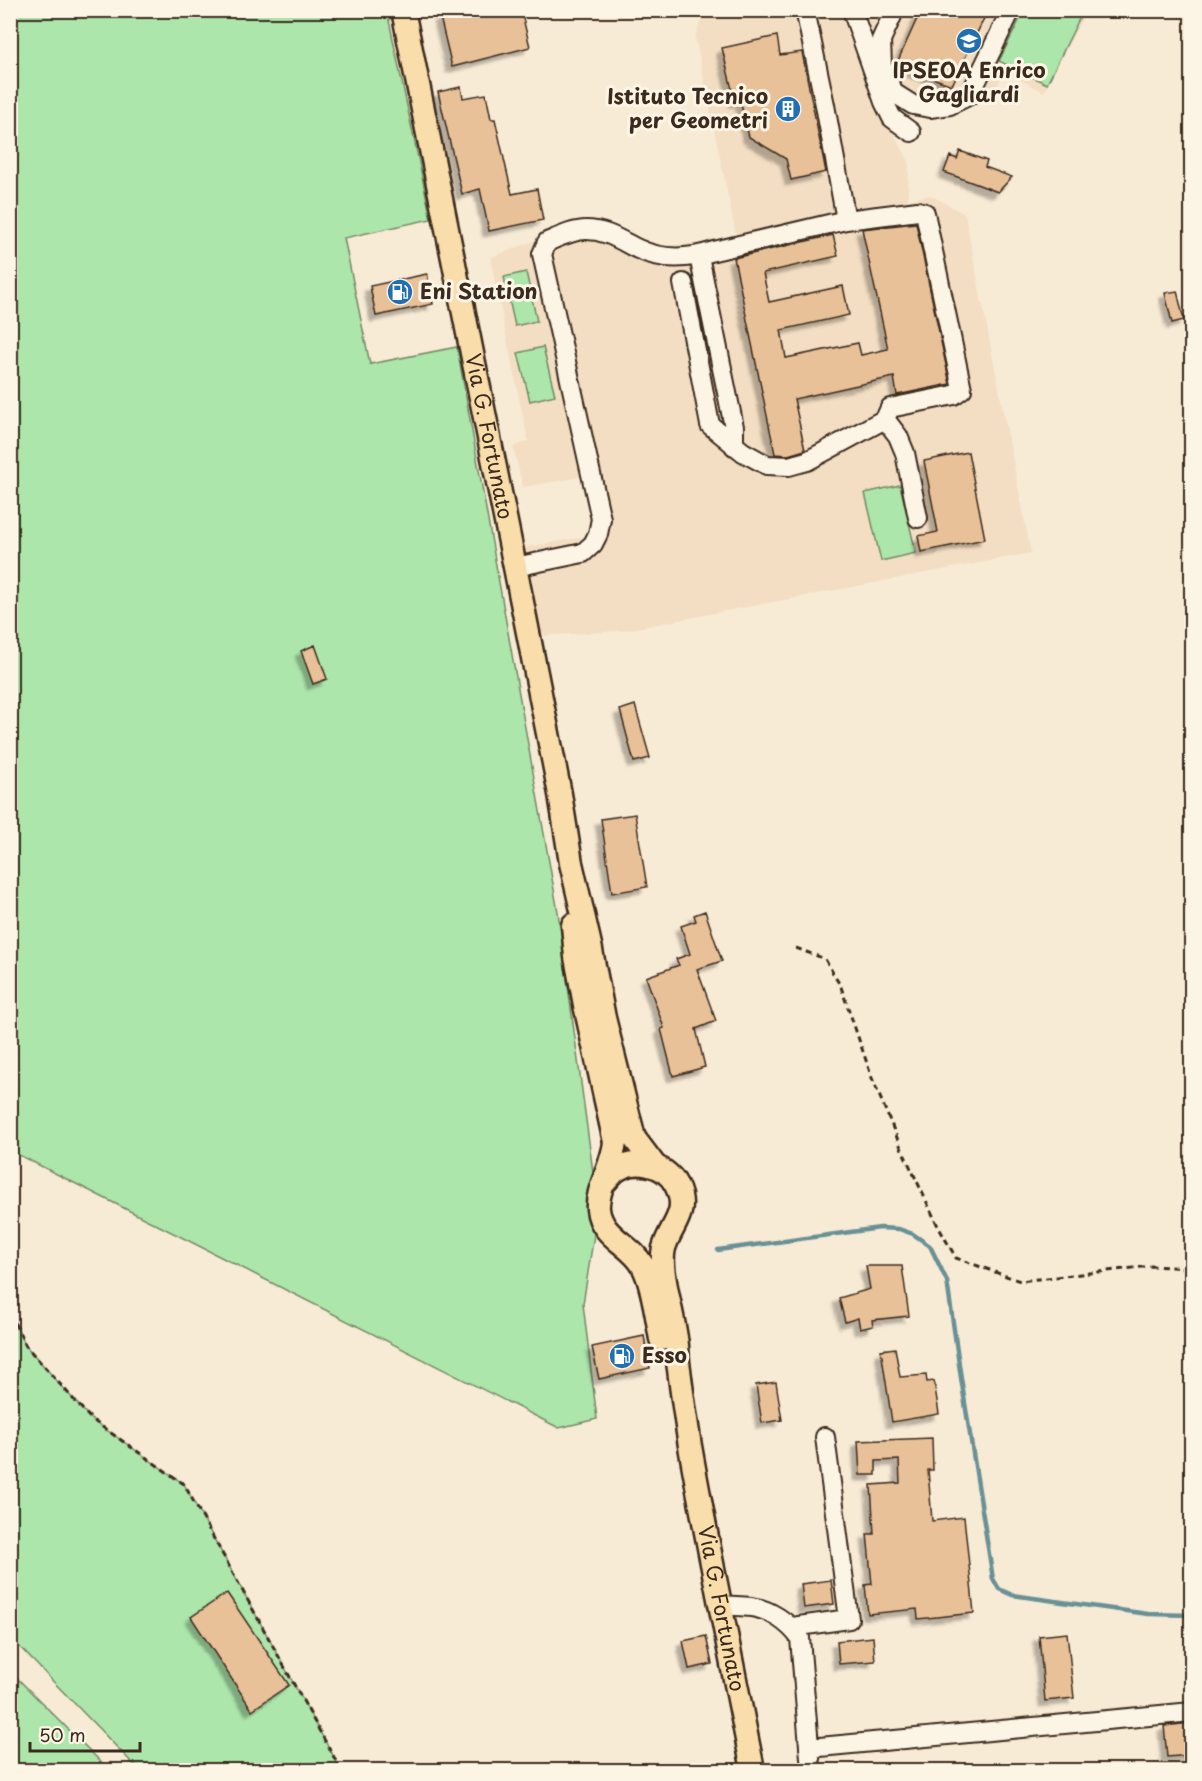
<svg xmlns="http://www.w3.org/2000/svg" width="1202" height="1781" font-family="'Playpen Sans',sans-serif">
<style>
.built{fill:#f3dec3}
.green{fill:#ace6ab;stroke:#748864;stroke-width:1.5}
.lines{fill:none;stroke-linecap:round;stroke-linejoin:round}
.stream{stroke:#699195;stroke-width:4.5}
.building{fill:#e8c198;stroke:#3b2a1e;stroke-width:1.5;filter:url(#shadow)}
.minor-casing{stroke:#3b2a1e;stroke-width:22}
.major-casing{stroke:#3b2a1e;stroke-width:27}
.path{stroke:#3b2a1e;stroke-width:3;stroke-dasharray:6 4.5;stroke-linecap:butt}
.minor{stroke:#fcf5e5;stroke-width:18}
.major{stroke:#f9deab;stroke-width:22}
.labels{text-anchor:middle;stroke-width:6;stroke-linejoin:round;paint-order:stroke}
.poi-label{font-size:21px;font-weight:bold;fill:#3b2a1e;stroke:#fcf5e5;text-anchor:start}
.street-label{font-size:21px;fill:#3b2a1e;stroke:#fcf5e5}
</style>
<defs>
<filter id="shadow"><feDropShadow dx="-5.5" dy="5.5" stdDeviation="1.5" flood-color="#0004"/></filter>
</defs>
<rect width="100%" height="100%" fill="#f8ebd6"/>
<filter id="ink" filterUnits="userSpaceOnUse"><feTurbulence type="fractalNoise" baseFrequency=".0167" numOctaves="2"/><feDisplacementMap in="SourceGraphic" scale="12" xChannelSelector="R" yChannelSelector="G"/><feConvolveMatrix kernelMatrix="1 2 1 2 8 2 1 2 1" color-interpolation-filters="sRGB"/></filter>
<g filter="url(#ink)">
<path class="built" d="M744 11H845L882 114 909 161 908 200 930 195 965 214 1031 553 621 631 541 636 525 547 584 537 589 522 582 477 523 487 513 447 528 441 490 258 590 219 661 246 737 240 695 37 702 18Z
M857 11H1086L1044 92 1004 72 995 92 946 117H912L890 105Z"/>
<path class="green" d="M10 11H387L431 219 344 238 370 364 457 347 558 912 598 1209 583 1304 597 1419 559 1428 11 1151Z
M1024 11H1083L1047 84 999 61Z
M526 272 537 321 515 326 504 277Z
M543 347 555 395 530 401 518 353Z
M900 485 916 553 881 561 865 493Z
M11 1314 26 1346 91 1419 184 1484 341 1770H139L11 1638Z
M10 1671 109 1770H11Z"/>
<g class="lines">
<path class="stream" d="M718 1250 880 1228 899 1229 913 1234 930 1246 947 1281 961 1378 993 1579 999 1589 1012 1595 1148 1614 1192 1615"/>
</g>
<path class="building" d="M467 10H521L530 47 452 67 440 17Z
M921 10H988L952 85 896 65Z
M777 36 780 55 802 52 826 172 791 180 786 159 749 137 740 100 735 102 722 48Z
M461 87 463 98 486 94 491 119H495L512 194 537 189 543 220 489 231 480 189 462 194 438 92Z
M960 151 987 161 985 167 1012 177 998 192 944 172 950 156 957 159Z
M916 223 950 384 897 395 894 377 794 399 805 450 788 455 775 454 734 258 833 235 838 256 763 273 769 302 843 286 849 315 781 330 786 358 858 343 861 355 888 349 862 229Z
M427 274 433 304 376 316 370 286Z
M1177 291 1184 320 1172 323 1165 293Z
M968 452 985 539 921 552 918 536 938 532 924 461Z
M315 645 327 679 313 684 301 651Z
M635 705 650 758 634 762 620 710Z
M635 814 647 887 612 893 601 819Z
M705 911 722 961 697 969 716 1021 696 1029 705 1067 673 1076 661 1029 664 1028 646 977 679 965 676 959 690 954 681 926 696 921 694 915Z
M866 1266H902L909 1316 872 1320 873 1326 860 1329 858 1318 845 1322 839 1298 870 1289Z
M644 1336 650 1368 599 1379 592 1347Z
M895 1348 900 1377 926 1375 927 1382 934 1381 939 1414 892 1422 881 1350Z
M776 1382 782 1420 762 1423 756 1385Z
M932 1438 933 1470H928L932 1521 964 1517 974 1613 918 1619 917 1609 868 1614 865 1585 872 1584 867 1534H874L871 1485 900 1483 899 1460 876 1461V1475H860L858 1441Z
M831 1580 834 1604 804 1608 801 1584Z
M227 1593 289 1685 252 1710 191 1617Z
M1067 1633 1074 1698 1045 1701 1039 1636Z
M706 1636 712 1664 689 1669 683 1641Z
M873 1637 875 1661 839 1664 837 1641Z
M1191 1723V1755L1167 1757 1164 1726Z"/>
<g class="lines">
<g class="minor-casing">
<path id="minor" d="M852 10 884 102 892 118 911 132
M890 10 892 16 881 40 882 66 894 93 913 105 930 108 950 105 970 95 1011 10
M699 256 734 427V446
M683 283 710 425 743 452 767 465 789 466 807 461 885 419 890 408 954 395 962 389 925 213 918 211 846 220
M885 419 898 436 905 453 918 518
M515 567 583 553 593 544 598 534 601 519 542 254 547 242C559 237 573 230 586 230 607 230 621 241 638 249 663 261 689 259 714 251L846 220 825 105 805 10
M721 1605C731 1606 741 1606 751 1607 770 1609 789 1623 800 1638L811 1770
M792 1627 849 1619 825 1437
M809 1748 1192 1712"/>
</g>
<g class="major-casing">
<g id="major">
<path id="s1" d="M403 10 515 567 560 794 571 863 590 945 604 1018 634 1138 655 1166"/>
<path d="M573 925 576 957 585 1005 615 1142C613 1165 596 1190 598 1209 601 1237 631 1244 643 1266 653 1284 657 1318 661 1339"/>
<path id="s2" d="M605 1182C608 1179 611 1175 614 1172 633 1157 665 1163 676 1185 690 1213 671 1224 664 1248 662 1256 663 1268 664 1275 667 1296 673 1317 676 1338 678 1348 677 1359 679 1369 682 1395 686 1420 690 1446 709 1554 732 1662 753 1770"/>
</g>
</g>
<path class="path" d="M796 948 825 959 841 987 872 1078 900 1145 938 1226 956 1258 1020 1281 1151 1266 1192 1268
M10 1314 26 1346 91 1419 184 1484 341 1770"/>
<use href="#minor" class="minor"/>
<use href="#major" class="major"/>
</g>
</g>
<defs>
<g id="school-disc" transform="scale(1.35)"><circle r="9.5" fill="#1f6fb2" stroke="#fcf5e5"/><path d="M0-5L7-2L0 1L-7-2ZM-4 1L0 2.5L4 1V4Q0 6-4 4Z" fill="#fff"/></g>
<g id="building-disc" transform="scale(1.35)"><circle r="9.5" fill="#1f6fb2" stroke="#fcf5e5"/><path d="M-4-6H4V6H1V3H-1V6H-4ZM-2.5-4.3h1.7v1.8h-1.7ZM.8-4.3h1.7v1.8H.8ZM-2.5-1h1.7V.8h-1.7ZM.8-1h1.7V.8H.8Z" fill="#fff"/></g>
<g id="fuel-disc" transform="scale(1.35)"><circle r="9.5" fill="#1f6fb2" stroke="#fcf5e5"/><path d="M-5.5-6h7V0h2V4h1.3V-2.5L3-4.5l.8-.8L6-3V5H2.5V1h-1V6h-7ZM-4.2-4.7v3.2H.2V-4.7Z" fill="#fff"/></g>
</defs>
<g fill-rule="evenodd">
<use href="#school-disc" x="969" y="41"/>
<use href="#building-disc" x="788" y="109"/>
<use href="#fuel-disc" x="400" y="292"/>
<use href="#fuel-disc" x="622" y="1356"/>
</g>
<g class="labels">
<g class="poi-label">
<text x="969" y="78" text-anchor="middle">IPSEOA Enrico<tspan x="969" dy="24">Gagliardi</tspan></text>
<text x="768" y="104" text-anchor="end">Istituto Tecnico<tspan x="768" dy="24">per Geometri</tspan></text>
<text x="420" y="299">Eni Station</text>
<text x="642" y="1363">Esso</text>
</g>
<g class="street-label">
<text dy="7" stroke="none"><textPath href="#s1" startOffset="435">Via G. Fortunato</textPath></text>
<text dy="7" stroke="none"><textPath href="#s2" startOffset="518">Via G. Fortunato</textPath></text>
</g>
</g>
<rect width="1202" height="1781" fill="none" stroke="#fcf5e5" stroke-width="36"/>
<rect x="18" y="18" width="1166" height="1745" fill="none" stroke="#3b2a1e" stroke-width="2" filter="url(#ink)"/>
<path d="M30 1742v9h110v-9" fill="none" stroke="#3b2a1e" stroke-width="3"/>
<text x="39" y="1742" font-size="18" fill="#3b2a1e" stroke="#fcf5e5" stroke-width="4.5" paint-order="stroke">50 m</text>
</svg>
